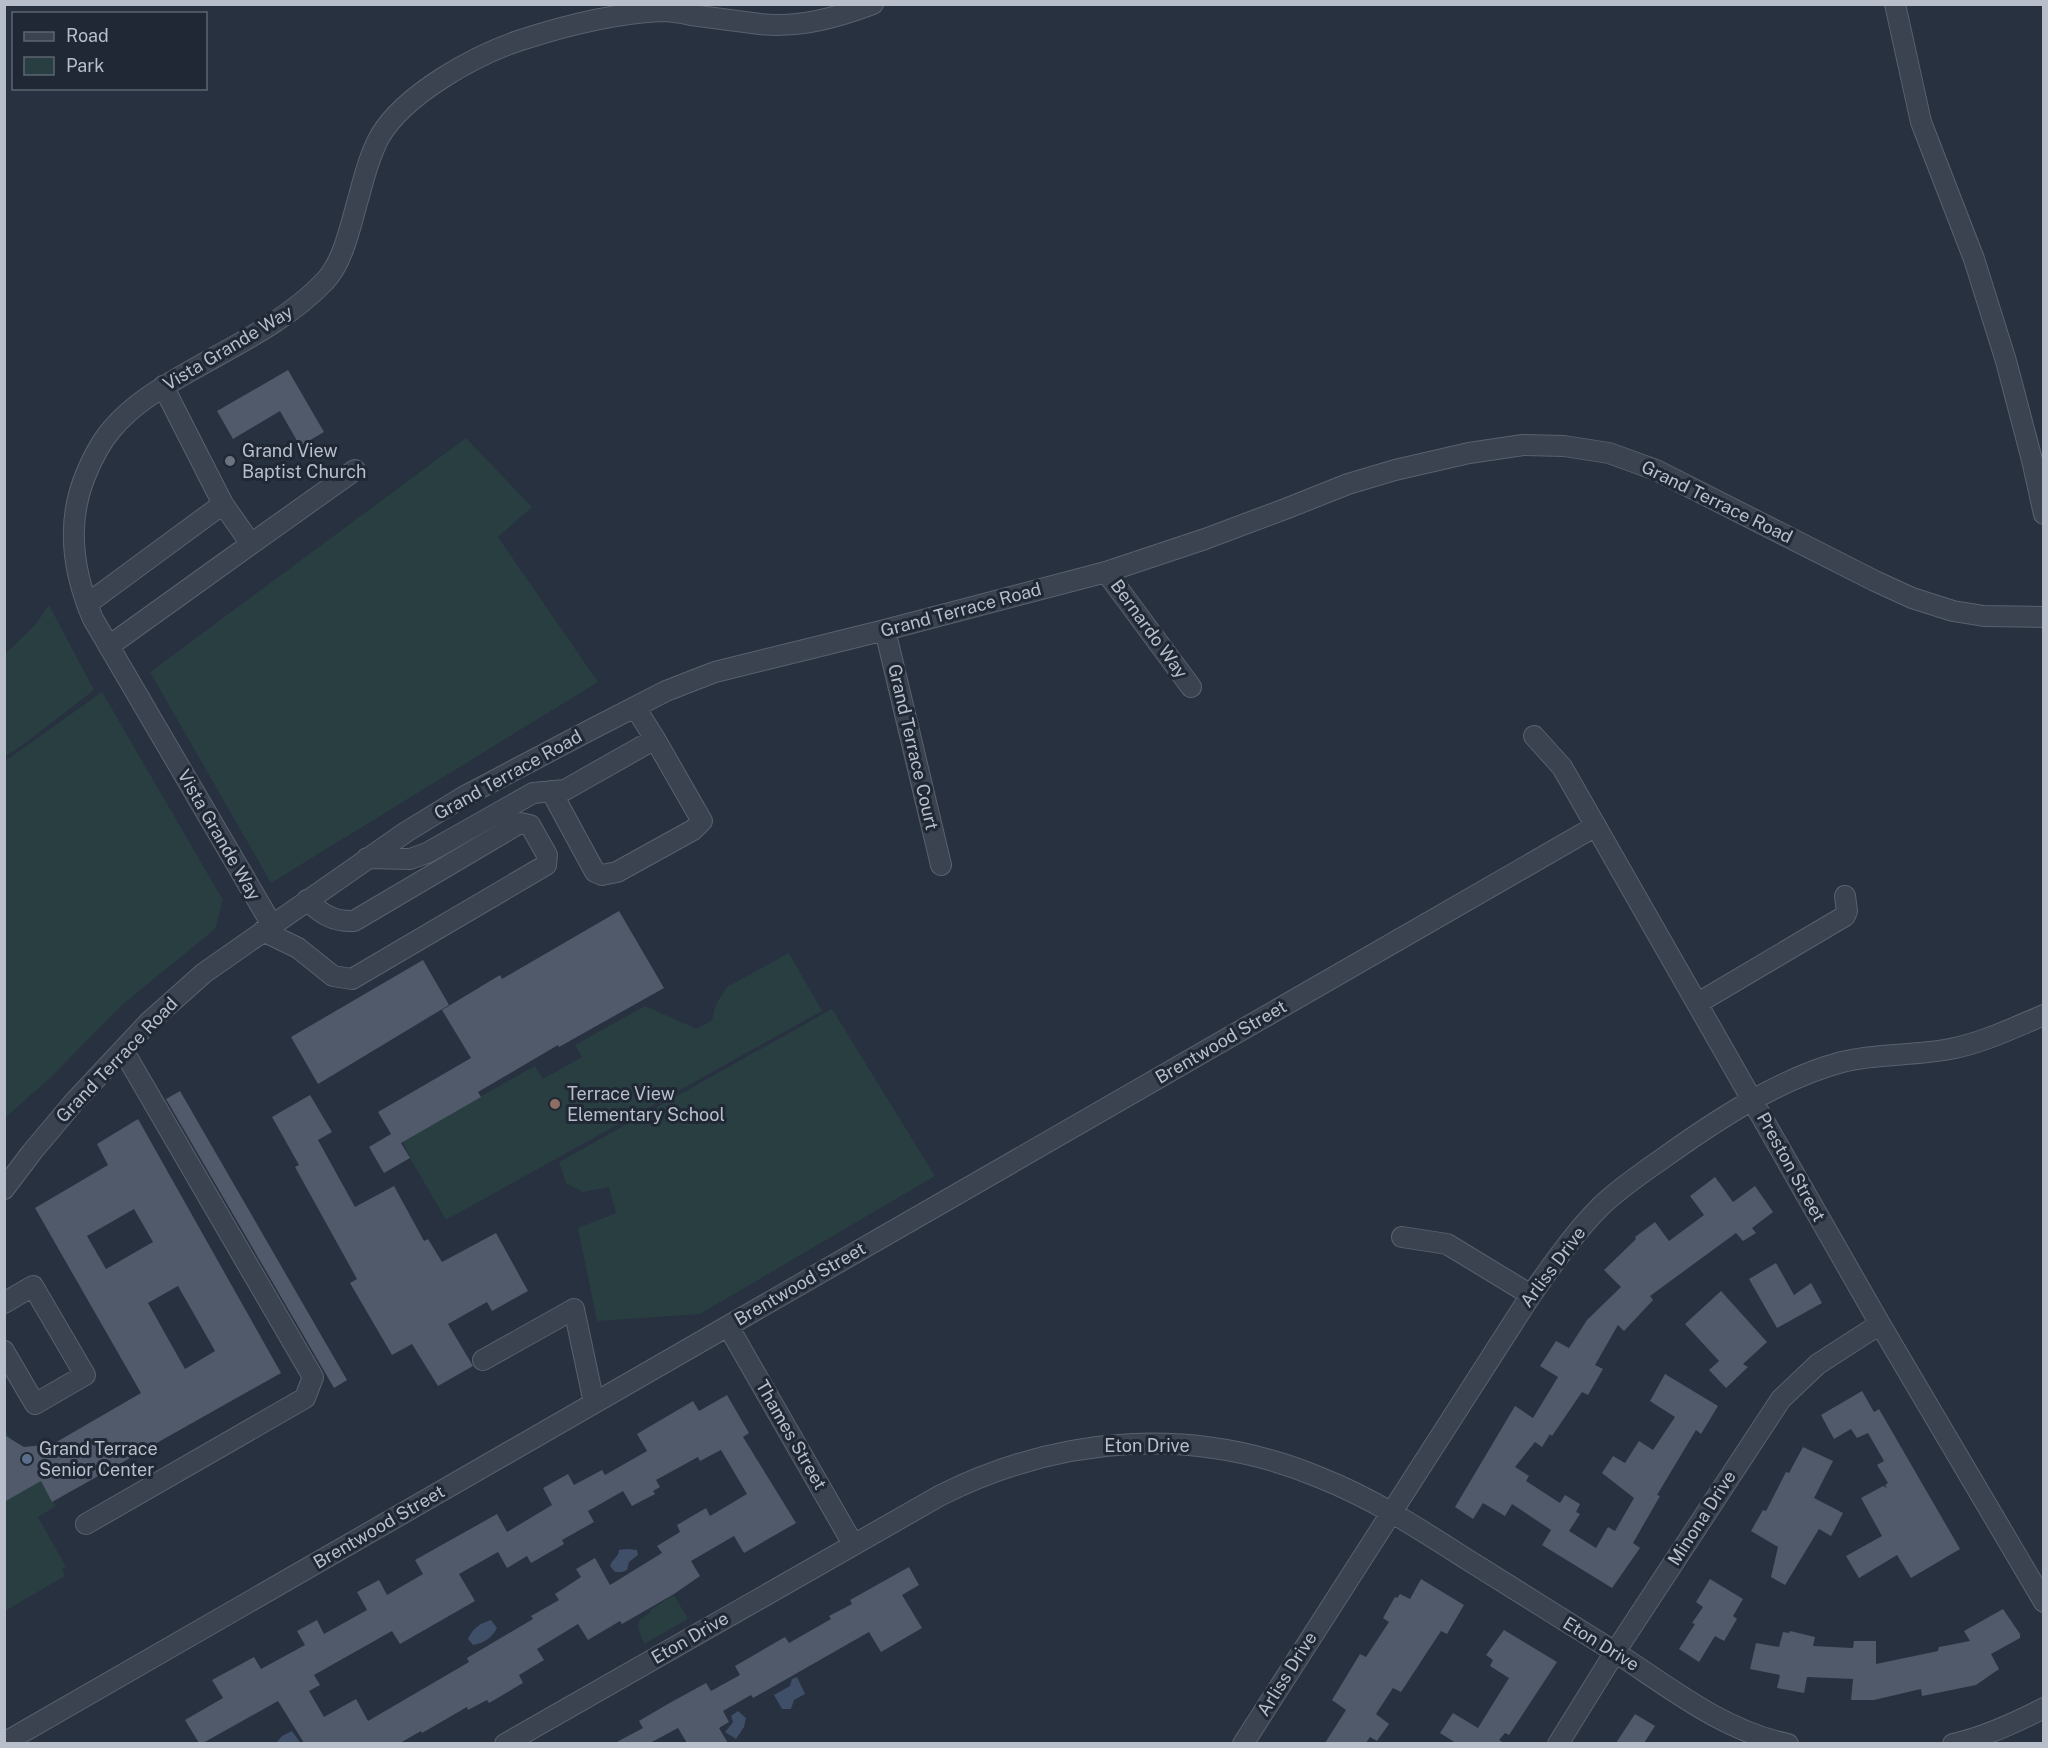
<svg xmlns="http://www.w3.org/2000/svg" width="2048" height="1748" font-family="'Public Sans',sans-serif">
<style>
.green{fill:#293e41}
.water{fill:#3e4f67}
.building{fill:#505a6a;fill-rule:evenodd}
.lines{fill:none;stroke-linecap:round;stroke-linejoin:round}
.minor-casing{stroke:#59616d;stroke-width:22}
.minor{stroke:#3b4350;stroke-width:20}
.worship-dot{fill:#6b7280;stroke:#202835;stroke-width:2}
.education-dot{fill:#8d6e63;stroke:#202835;stroke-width:2}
.service-dot{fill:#5c6f8a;stroke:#202835;stroke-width:2}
.labels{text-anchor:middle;stroke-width:6;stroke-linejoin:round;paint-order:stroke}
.street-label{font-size:18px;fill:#b8bfca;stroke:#202835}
.poi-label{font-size:18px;fill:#b8bfca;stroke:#202835;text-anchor:start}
</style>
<rect width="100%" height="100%" fill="#273140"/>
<path class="green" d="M466 438 532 507 498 537 598 682 271 883 150 672Z
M49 605 94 690 20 747 5 756V654L35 625Z
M102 692 223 900 215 929 122 1005 50 1078 5 1118V761Z
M789 953 822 1011 446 1220 410 1158 402 1140 535 1066 543 1079 582 1057 575 1045 645 1006 697 1029 712 1020 716 1004 727 987Z
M832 1009 935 1176 700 1314 597 1321 578 1228 616 1213 609 1187 583 1192 566 1183 559 1162Z
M4 1429 39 1477 56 1506 38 1517 66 1567 62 1569 65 1576 5 1611Z
M674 1595 688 1619 644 1644 638 1628 639 1620 651 1612 650 1610Z"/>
<path class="water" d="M627 1549 637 1550 638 1555 629 1562 627 1570 622 1572H615L610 1566C612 1559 619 1557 619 1550Z
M491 1620 497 1628C492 1638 484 1643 473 1645L468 1639C473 1628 479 1624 491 1620Z
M797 1677 805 1694 794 1700 791 1709H782L774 1695 790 1686 792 1679Z
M738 1711 746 1718 744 1727 736 1739 725 1732 733 1722 731 1716Z
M292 1731 300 1742 276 1743 282 1736Z"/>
<path class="building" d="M288 370 324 432 300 446 280 411 233 439 217 411Z
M619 911 664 988 559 1047 558 1045 478 1092 481 1097 401 1143 410 1158 384 1173 369 1147 391 1134 378 1112 471 1058 442 1010 500 975 502 979Z
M423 960 449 1005 318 1084 291 1037Z
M180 1091 347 1380 334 1388 166 1099Z
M310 1095 332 1132 318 1140 355 1207 394 1186 424 1241 428 1239 442 1262 496 1233 528 1291 492 1311 487 1302 448 1324 473 1366 438 1386 412 1344 392 1355 350 1283 357 1279 295 1167 299 1165 272 1117Z
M138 1119 281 1373 52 1502 41 1481 4 1502V1435L24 1447 53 1444 141 1393 35 1208 108 1165 97 1144ZM134 1209 153 1242 106 1269 87 1236ZM178 1286 215 1351 185 1369 148 1303Z
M1715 1177 1733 1202 1755 1186 1773 1212 1752 1228 1756 1233 1743 1241 1736 1233 1650 1296 1653 1300 1624 1331 1618 1325 1595 1365 1603 1369 1588 1395 1582 1392 1552 1436 1550 1434 1542 1447 1535 1442 1515 1467 1529 1476 1526 1481 1560 1503 1565 1495 1580 1504 1576 1512 1580 1514 1569 1531 1596 1548 1608 1527 1615 1531 1634 1498 1602 1473 1613 1456 1625 1463 1639 1441 1653 1450 1675 1417 1650 1401 1665 1374 1718 1406 1701 1434 1696 1430 1657 1495 1660 1496 1633 1543 1640 1548 1612 1588 1542 1545 1551 1530 1512 1504 1505 1516 1483 1503 1473 1519 1455 1507 1515 1406 1533 1418 1558 1377 1540 1366 1556 1341 1569 1348 1587 1320 1621 1287 1604 1270 1636 1239 1635 1237 1655 1222 1669 1241 1704 1215 1690 1196Z
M1776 1263 1794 1295 1811 1283 1822 1303 1777 1328 1749 1279Z
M1721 1291 1767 1342 1743 1364 1748 1367 1726 1388 1709 1370 1719 1361 1685 1324Z
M1862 1391 1874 1412 1879 1409 1960 1549 1911 1578 1897 1555 1859 1578 1846 1556 1882 1536 1861 1498 1883 1486 1887 1488 1885 1485 1888 1483 1877 1465 1884 1461 1868 1433 1857 1438 1851 1429 1834 1439 1821 1415Z
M727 1395 749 1433 743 1437 796 1523 744 1553 734 1536 691 1561 700 1576 674 1594 622 1624 620 1621 588 1640 578 1624 537 1649 544 1660 519 1675 523 1683 489 1703 487 1700 468 1710 467 1707 422 1733 421 1731 400 1743H304L278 1701 203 1743H199L185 1720 223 1698 212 1680 254 1657 261 1669 305 1645 297 1631 317 1620 324 1634 367 1610 357 1592 379 1580 387 1595 423 1574 415 1560 497 1514 507 1532 552 1505 543 1488 568 1474 574 1485 602 1470 605 1475 647 1451 637 1434 693 1401 699 1411ZM721 1450 747 1494 710 1516 706 1508 677 1525 680 1532 657 1546 662 1553 610 1585 595 1558 576 1569 581 1577 555 1594 559 1600 531 1616 533 1619 467 1658 469 1662 368 1721 356 1699 324 1717 309 1691 320 1685 314 1675 392 1631 400 1644 475 1601 459 1574 498 1552 507 1568 527 1556 531 1563 564 1544 562 1540 594 1522 588 1511 623 1491 632 1506 655 1494 653 1491 660 1487 656 1480 698 1457 700 1461Z
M1803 1447 1833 1461 1814 1498 1843 1513 1831 1536 1819 1529 1785 1585 1771 1577 1778 1547 1751 1531 1763 1510 1766 1511 1786 1472 1789 1473Z
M909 1567 919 1585 902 1595 922 1628 881 1652 869 1632 753 1698 751 1695 723 1711 729 1722 719 1728 728 1743H687L678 1728 650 1743H615L643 1728 639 1721 666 1705 706 1683 711 1691 740 1675 735 1666 785 1637 789 1643 831 1619 829 1616 852 1604 850 1600Z
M1421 1579 1464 1605 1447 1634 1441 1631 1401 1692 1393 1688 1376 1714 1389 1724 1377 1741 1370 1737 1366 1743H1325L1346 1710 1332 1700 1360 1654 1366 1657 1389 1622 1383 1618 1395 1597 1397 1598 1400 1594 1410 1599Z
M1710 1579 1743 1599 1733 1616 1737 1619 1724 1641 1715 1636 1699 1662 1679 1649 1695 1624 1692 1623 1703 1607 1696 1602Z
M2003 1609 2020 1634V1638L1991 1654 1999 1669 1976 1685 1922 1696 1921 1689 1874 1700H1851L1853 1679 1807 1677 1804 1693 1777 1688 1780 1675 1750 1669 1756 1643 1779 1647 1783 1632 1789 1633 1790 1631 1815 1637 1813 1646 1853 1648 1854 1641H1876V1664L1938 1651 1939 1647 1970 1641 1964 1631Z
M1504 1630 1557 1662 1509 1735 1505 1733 1499 1740 1504 1743H1456L1440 1733 1453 1713 1478 1728 1509 1678 1490 1666 1493 1660 1486 1655Z
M1635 1714 1655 1726 1644 1743H1616Z"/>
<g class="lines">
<g class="minor-casing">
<path id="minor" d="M1895 4 1921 122 1974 259 2006 361 2032 460 2044 514
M251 544 355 470
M1106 572 1191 687
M87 604 223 504 163 386
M885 630 941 865
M109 646 251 544 223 504
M635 707 655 739
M1534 736 1562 767 1880 1324 2044 1602
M367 858 410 859 427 853 533 793 565 790 655 739 702 821 693 830 617 872 602 875 595 872 551 791
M272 925 93 619C74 575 66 526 84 479 91 461 99 444 112 429 132 405 159 389 185 374 233 346 286 322 325 281 344 261 351 223 359 196 364 177 370 154 380 136 405 94 475 55 521 40 564 26 617 13 662 11 672 11 682 13 691 15 714 18 737 21 760 24 799 28 836 18 873 4
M263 931 298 948 333 976 352 979 546 865 547 855 530 825 520 823 354 921C334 922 321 914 307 900
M1698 1003 1845 916 1847 911 1845 896
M4 1189 32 1152 74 1102 149 1022 204 973 406 832 463 797 594 728 666 691 715 672 885 630 1106 572 1205 539 1285 509 1348 484 1395 470 1469 453 1523 445 1564 446 1609 453 1656 470 1875 581 1912 598 1953 611 1984 616 2044 617
M1402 1237 1447 1244 1531 1295
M4 1303 33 1286 85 1375 35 1404 4 1351
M728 1326 853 1544
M483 1360 574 1309 594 1403
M86 1524 305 1398 313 1377 123 1050
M4 1743 1596 826
M505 1744 941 1495C1062 1435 1195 1425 1321 1478 1374 1499 1421 1530 1468 1560 1517 1591 1566 1621 1615 1652 1669 1687 1723 1731 1788 1744
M1243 1744 1531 1295C1553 1264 1574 1233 1601 1206 1620 1188 1642 1173 1662 1159 1715 1121 1778 1079 1842 1062 1877 1053 1914 1056 1950 1049 1982 1043 2013 1028 2044 1015
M1558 1744 1615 1652 1781 1399 1818 1364 1880 1324
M1953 1744C1985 1737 2015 1723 2044 1708"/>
</g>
<use href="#minor" class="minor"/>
</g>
<circle class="worship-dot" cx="230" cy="461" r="6"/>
<circle class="education-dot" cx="555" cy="1104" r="6"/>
<circle class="service-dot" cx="27" cy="1459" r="6"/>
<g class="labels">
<g class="street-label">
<text transform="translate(228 348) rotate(-31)" y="6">Vista Grande Way</text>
<text transform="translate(1717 502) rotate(26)" y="6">Grand Terrace Road</text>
<text transform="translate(961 610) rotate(-15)" y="6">Grand Terrace Road</text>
<text transform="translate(1149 629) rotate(54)" y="6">Bernardo Way</text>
<text transform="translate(913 747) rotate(77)" y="6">Grand Terrace Court</text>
<text transform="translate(508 775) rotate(-29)" y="6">Grand Terrace Road</text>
<text transform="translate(219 835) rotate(60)" y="6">Vista Grande Way</text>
<text transform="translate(1221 1042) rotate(-30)" y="6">Brentwood Street</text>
<text transform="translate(117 1060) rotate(-46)" y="6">Grand Terrace Road</text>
<text transform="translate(1791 1167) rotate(61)" y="6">Preston Street</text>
<text transform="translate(1553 1267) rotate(-53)" y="6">Arliss Drive</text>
<text transform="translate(800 1284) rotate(-30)" y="6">Brentwood Street</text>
<text transform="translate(791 1435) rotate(60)" y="6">Thames Street</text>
<text x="1147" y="1452">Eton Drive</text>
<text transform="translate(1702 1518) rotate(-57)" y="6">Minona Drive</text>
<text transform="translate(379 1527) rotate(-30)" y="6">Brentwood Street</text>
<text transform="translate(690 1638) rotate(-30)" y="6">Eton Drive</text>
<text transform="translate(1601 1644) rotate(32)" y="6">Eton Drive</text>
<text transform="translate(1287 1674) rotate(-58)" y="6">Arliss Drive</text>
</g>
<g class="poi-label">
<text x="242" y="457">Grand View<tspan x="242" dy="21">Baptist Church</tspan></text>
<text x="567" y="1100">Terrace View<tspan x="567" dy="21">Elementary School</tspan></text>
<text x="39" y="1455">Grand Terrace<tspan x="39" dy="21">Senior Center</tspan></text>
</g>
</g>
<rect width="2048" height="1748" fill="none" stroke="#b8bfca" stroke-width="12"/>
<rect x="12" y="12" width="195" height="78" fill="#202835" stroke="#5d6471" stroke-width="1.5"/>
<rect x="24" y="32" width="30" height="9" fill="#3b4350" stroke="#5d6471" stroke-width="1.5"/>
<text x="66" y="42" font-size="18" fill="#b8bfca">Road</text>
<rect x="24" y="57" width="30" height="18" fill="#293e41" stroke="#5d6471" stroke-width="1.5"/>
<text x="66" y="72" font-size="18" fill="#b8bfca">Park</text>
</svg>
